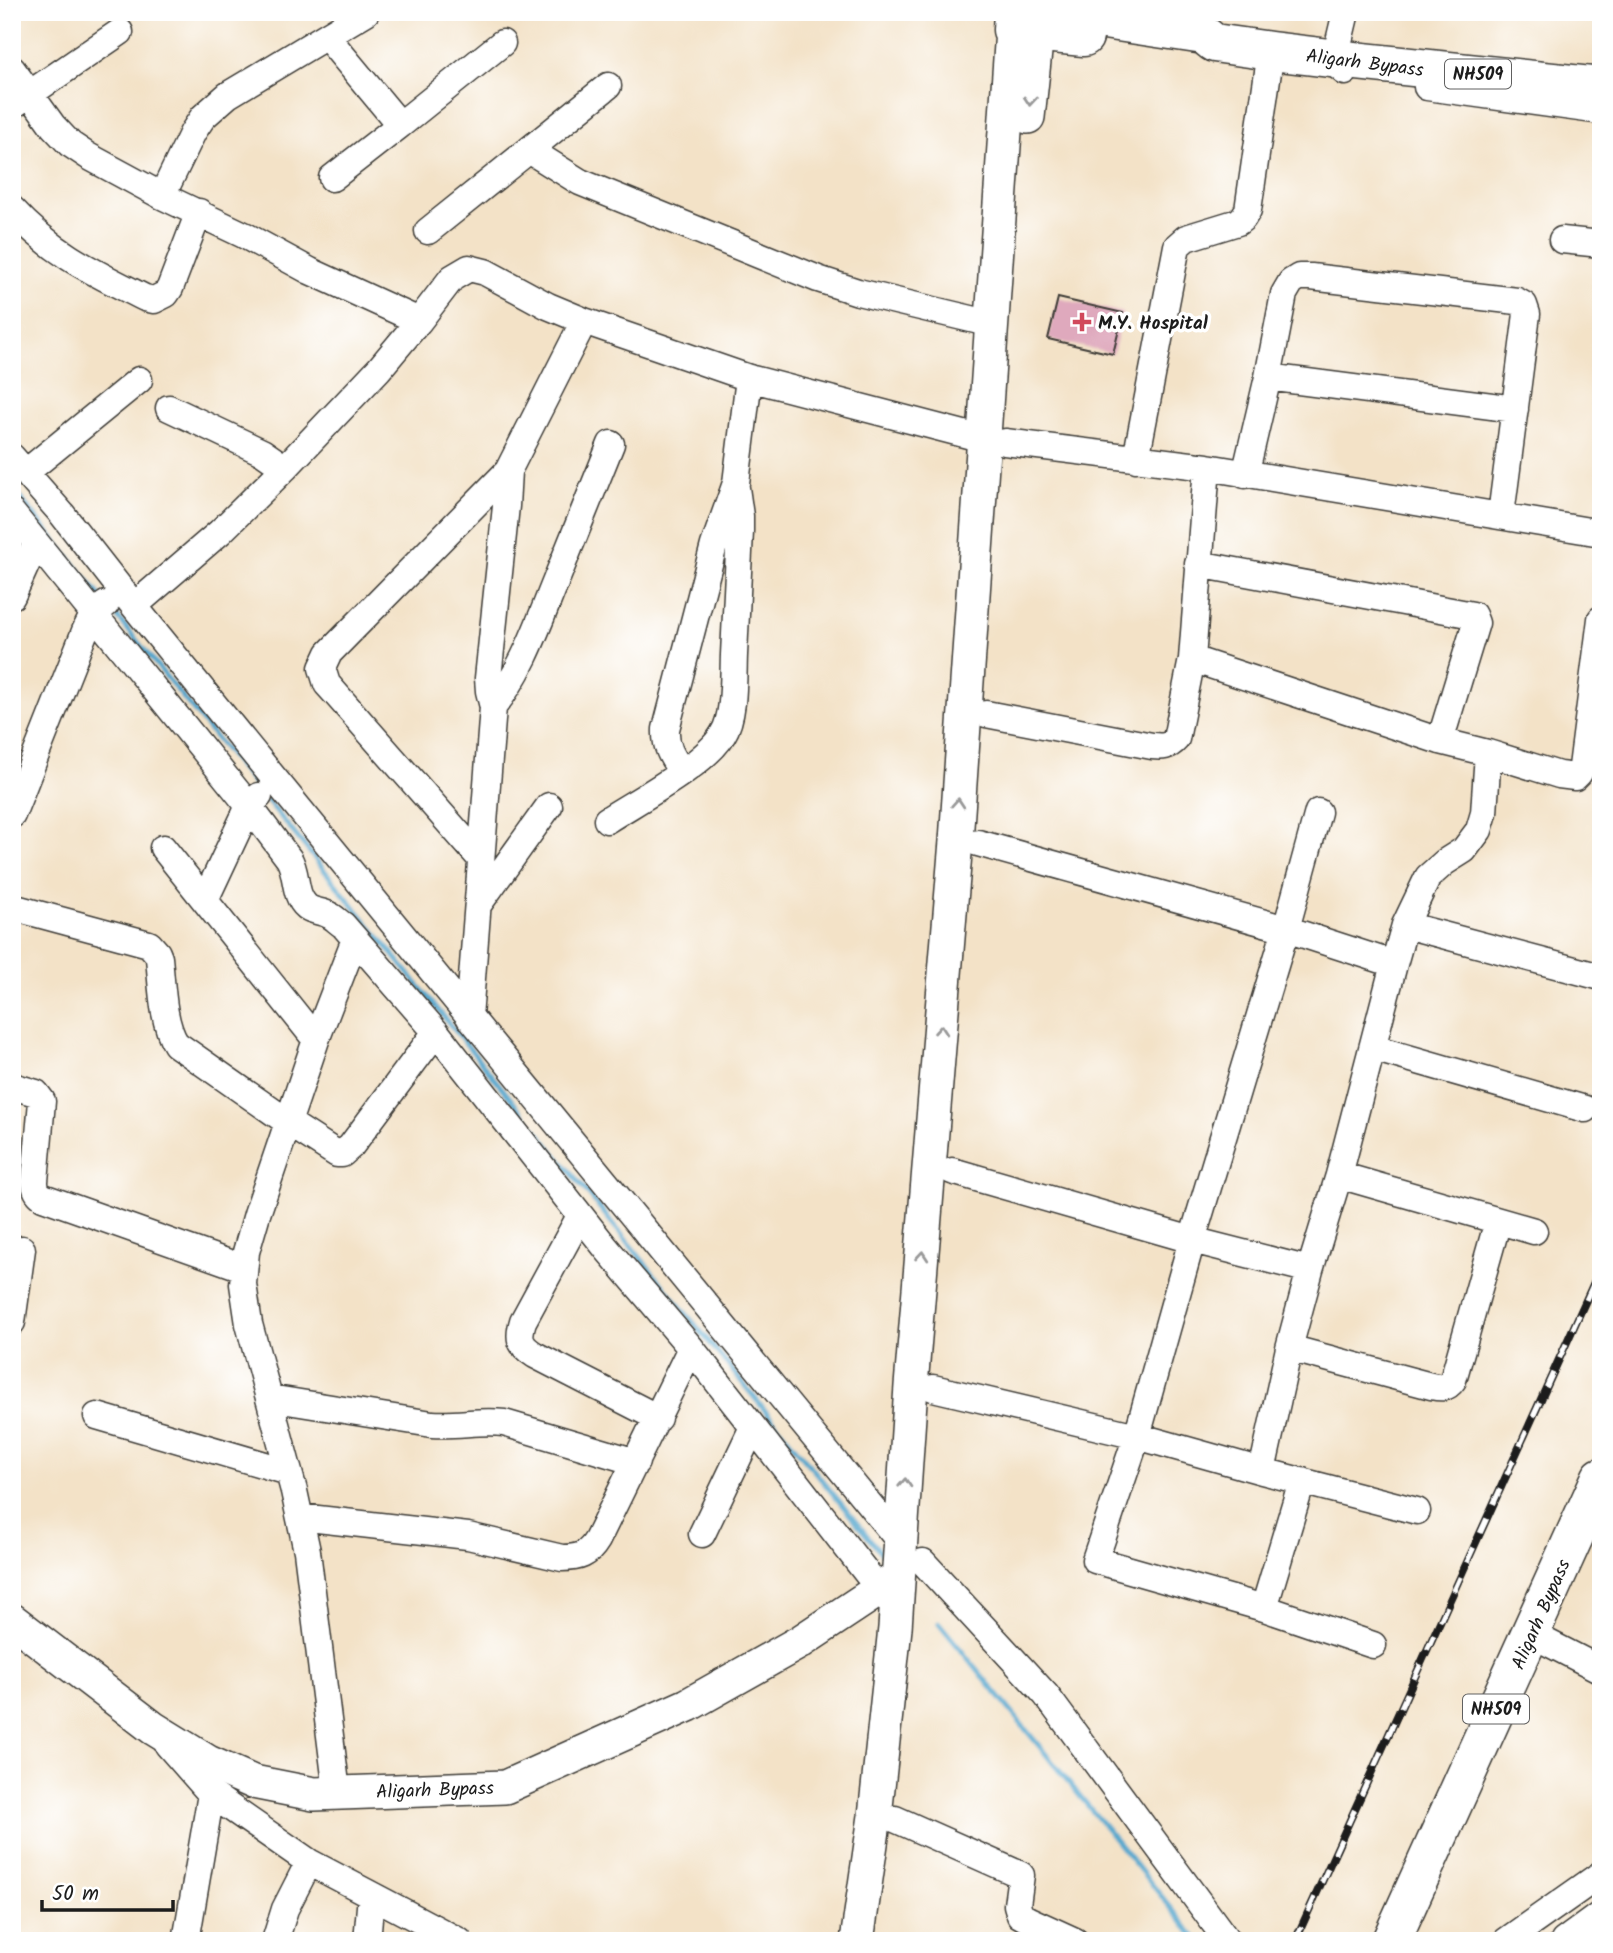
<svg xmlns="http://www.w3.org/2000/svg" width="1613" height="1953" font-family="Kalam,sans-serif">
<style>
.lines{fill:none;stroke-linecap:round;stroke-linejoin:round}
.stream{stroke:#51a5cc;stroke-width:5}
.building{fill:#dfa9bd}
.minor-casing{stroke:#3c3a36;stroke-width:29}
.major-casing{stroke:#3c3a36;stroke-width:36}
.highway-casing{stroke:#3c3a36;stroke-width:41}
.minor{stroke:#fff;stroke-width:26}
.major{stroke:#fff;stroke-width:33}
.highway{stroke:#fff;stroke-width:38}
.rail-casing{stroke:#1c1c1c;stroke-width:8}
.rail{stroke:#fff;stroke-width:5;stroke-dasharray:16;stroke-linecap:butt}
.oneway{stroke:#999}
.poi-dot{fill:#d1495b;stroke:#fff;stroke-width:2.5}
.labels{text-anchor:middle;stroke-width:7;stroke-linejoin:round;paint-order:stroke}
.shield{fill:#fff;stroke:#606060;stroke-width:2}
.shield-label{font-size:18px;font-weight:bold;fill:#1c1c1c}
.street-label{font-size:19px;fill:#1c1c1c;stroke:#fff}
.poi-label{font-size:19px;font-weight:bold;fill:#1c1c1c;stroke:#fff;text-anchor:start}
</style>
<rect width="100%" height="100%" fill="#fff"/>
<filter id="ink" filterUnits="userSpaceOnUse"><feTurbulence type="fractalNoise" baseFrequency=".0143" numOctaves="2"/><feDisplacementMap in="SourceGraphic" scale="14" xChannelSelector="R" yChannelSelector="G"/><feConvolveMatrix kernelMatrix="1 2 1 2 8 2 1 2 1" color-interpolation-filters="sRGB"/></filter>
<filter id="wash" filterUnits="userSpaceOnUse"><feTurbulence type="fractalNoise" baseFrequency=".00686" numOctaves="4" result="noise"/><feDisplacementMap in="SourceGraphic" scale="28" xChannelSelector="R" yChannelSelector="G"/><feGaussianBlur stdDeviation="1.57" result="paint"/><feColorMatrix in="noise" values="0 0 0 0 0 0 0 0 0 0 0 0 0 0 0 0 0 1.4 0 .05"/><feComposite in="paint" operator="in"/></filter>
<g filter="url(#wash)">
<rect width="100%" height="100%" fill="#f3e2c7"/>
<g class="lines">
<path class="stream" d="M12 488 101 597
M112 610 258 790
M267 800 887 1560
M939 1623 1198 1941"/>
</g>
<g id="blocks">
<path class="building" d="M1058 298 1123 313 1113 354 1048 339Z"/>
</g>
</g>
<g filter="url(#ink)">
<use href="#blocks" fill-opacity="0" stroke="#3c3a36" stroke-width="2"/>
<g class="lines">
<g class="minor-casing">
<path id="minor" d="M327 37 400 125 502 43
M12 69 53 126 70 144 88 156 162 196 244 235 310 271 419 321
M1345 72 1339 67 1335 58 1346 12
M608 86 529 150 580 182 818 279 858 292 992 324
M1427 87 1601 111
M12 106 120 32
M332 178 400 125
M162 196 193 132 203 117 228 95 366 12
M12 209C53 254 93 272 145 298L154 300 166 294 170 288 199 212
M428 231 529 150
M1562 240 1601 244
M1268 377 1515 409
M169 408 262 452 285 468
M1005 442 1207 467 1601 533
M12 457 62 514 134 606 278 783 902 1544
M1136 459 1177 246 1186 238 1238 222 1243 218 1248 210 1271 51
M25 473 139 380
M1245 475 1268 377 1284 294 1291 282 1299 277H1311L1517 301 1524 305 1527 314 1501 515
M12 513 249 806 289 859C298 874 293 895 307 907 314 912 322 911 329 915 334 917 338 922 343 925L436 1032 606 1248 691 1348 753 1427 880 1590
M1198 564 1473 615 1476 623 1440 741
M12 596 36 543
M134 606 220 532 285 468 379 369 419 321 452 278 469 268 485 272 548 306 584 321 749 378 983 439
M1192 659 1207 467
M493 707C522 672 538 625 555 583 574 537 592 490 611 444
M986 714 1152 746C1163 747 1169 747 1176 739L1192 659 1440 741 1488 753 1559 775 1575 777 1579 773 1582 767 1601 619
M682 772C672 757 665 747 666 729L714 545 736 483 749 378
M12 815 85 631 93 615 106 604
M607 820C638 800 706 764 723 734 735 715 733 677 734 655 736 613 738 572 740 531V516L736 488
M978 843 1286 929 1394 964
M163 848 316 1040
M480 858 335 693 327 684 322 668 329 653 508 471 584 321
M205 900 249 806 259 796
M478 905 549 806
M12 907 149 944 157 953 159 958C162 984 162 1022 176 1044L289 1123 337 1154H342L351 1146 436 1032
M1405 925 1601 977
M469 1017 493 707 489 691 488 678 506 506 508 471
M1373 1048 1585 1109
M12 1086 36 1093 42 1101 35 1181C35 1189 37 1193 43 1197L243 1268
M952 1171 1192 1240 1310 1270
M1339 1175 1534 1231
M580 1216 523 1321C518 1338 519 1345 535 1355L658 1418
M12 1322 22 1249
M1289 1348 1431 1386C1441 1388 1447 1389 1453 1380L1498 1221
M933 1388 1137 1436 1262 1471 1417 1511
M269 1398 432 1424C457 1426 480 1420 504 1423L636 1462
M97 1416 289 1472
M1262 1471 1289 1348 1310 1270 1339 1175 1394 964 1405 925 1428 877 1445 862 1464 850 1479 830 1484 813 1488 753
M1302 1481 1264 1608 1095 1560 1137 1436 1192 1240 1286 929 1318 812
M300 1517 468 1536 562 1558C579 1558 588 1555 597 1540L691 1348
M702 1534 753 1427
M923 1562 1046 1695 1226 1939
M1264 1608 1373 1645
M1531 1634 1601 1670
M168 1745 211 1794 309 1862 459 1941
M337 1792 307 1551 294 1491 249 1324 243 1284 246 1252 257 1214 316 1040 355 939
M895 1819 1021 1875 1017 1905 1020 1915 1029 1920 1075 1941
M186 1941 211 1794
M275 1941 285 1909 309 1862
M367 1941 371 1895
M1506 1941 1601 1874
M1564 1941 1601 1914"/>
</g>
<g class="major-casing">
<path id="major" d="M1028 117 1037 33
M12 1620 153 1728 208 1762 253 1782 314 1794 505 1787 688 1705 800 1642 898 1577
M857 1941 875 1816 895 1628 911 1386 956 841 1012 30"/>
</g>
<g class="highway-casing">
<path id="highway" d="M1013 12 1012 30 1084 37
M1051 12 1204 35 1214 43 1271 51 1355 61 1601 87
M1391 1941 1601 1477"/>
</g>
<use href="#minor" class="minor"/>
<use href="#major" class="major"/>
<use href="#highway" class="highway"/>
<g class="rail-casing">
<path id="rail" d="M1295 1941 1601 1267"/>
</g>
<use href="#rail" class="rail"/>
</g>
<defs><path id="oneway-chevron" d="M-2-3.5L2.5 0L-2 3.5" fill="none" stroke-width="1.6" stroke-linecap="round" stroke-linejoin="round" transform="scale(1.75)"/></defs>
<g class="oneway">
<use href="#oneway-chevron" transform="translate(1030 101) rotate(95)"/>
<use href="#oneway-chevron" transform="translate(958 803) rotate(-86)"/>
<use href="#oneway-chevron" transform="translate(941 1030) rotate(-85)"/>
<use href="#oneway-chevron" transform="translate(922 1256) rotate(-85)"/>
<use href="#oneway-chevron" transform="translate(905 1483) rotate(-87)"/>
</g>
</g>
<path class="poi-dot" d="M1078.5 311.5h7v7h7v7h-7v7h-7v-7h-7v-7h7z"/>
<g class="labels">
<g class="shield">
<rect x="1445" y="59.5" width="66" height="29" rx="5"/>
<rect x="1463" y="1694.5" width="66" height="29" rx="5"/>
</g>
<g class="shield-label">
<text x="1478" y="80">NH509</text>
<text x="1496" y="1715">NH509</text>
</g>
<g class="street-label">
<text transform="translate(1365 62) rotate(7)" y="7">Aligarh Bypass</text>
<text transform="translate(1540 1614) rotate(-66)" y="7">Aligarh Bypass</text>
<text transform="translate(435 1789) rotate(-2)" y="7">Aligarh Bypass</text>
</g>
<g class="poi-label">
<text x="1098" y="329">M.Y. Hospital</text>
</g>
</g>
<rect width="1613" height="1953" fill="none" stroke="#fff" stroke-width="42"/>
<path d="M42 1900v10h131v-10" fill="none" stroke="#1c1c1c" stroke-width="3.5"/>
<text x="52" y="1900" font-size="21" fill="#1c1c1c" stroke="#ffffff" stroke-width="5" paint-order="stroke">50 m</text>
</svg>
